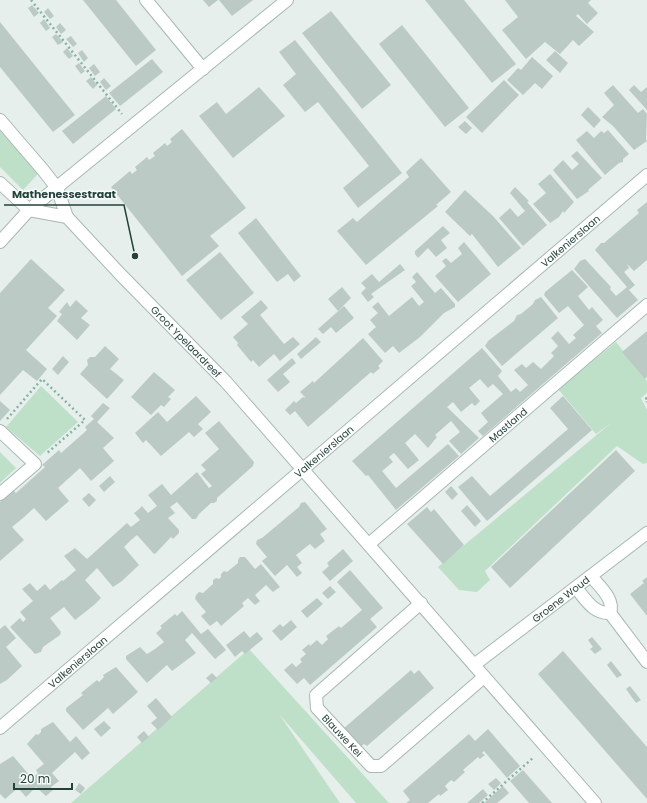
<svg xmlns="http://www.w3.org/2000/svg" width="647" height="803" font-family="Poppins,sans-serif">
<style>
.green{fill:#bfe0c8}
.building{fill:#bbcac4}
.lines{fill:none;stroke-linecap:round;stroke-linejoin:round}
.minor-casing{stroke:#a8b8b2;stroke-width:14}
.path{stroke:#86b3a5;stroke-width:2.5;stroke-dasharray:2 3;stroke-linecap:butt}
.minor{stroke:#fff;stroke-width:12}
.labels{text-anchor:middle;stroke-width:3;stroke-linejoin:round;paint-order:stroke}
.street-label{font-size:10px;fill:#24423a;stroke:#f7fbf9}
.leader{fill:none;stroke:#24423a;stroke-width:1.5}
.callout-dot{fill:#24423a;stroke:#f7fbf9;stroke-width:1.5}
.callout-label{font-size:11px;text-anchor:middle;font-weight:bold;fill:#24423a;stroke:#f7fbf9;stroke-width:3;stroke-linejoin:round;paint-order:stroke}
</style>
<rect width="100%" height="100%" fill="#e6efeb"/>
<path class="green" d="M0 131 39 173 23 190 0 167Z
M616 342 647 381V393L641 398 647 410V463L643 464 617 446 485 571 490 580 477 592 459 590 438 567 611 423 596 434 558 389Z
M41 386 78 422 40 456 6 427Z
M0 452 16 468 0 483Z
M249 649 389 803H356L279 714 340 803H71Z"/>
<path class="building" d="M83 0H116L156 50 136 66Z
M203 0H218L209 7Z
M219 0H253L232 16Z
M425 0H464L516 64 492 83Z
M505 0H591L588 3 598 13 587 24 578 14 576 16 594 32 579 46 573 40 560 54 545 42 526 59 502 30 518 17Z
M32 5 39 13 34 17 28 8Z
M48 8 54 16 50 19 44 12Z
M331 11 391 85 362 109 302 33Z
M44 19 50 28 46 31 40 23Z
M0 22 75 115 53 132 0 67Z
M60 23 66 30 61 34 56 27Z
M402 25 469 108 445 127 379 44Z
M56 34 63 42 58 45 52 37Z
M71 36 77 44 73 47 66 39Z
M295 40 402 173 358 208 343 188 369 166 318 102 305 112 283 85 296 74 279 52Z
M67 48 73 56 69 59 63 52Z
M82 50 88 58 84 62 78 53Z
M555 51 568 63 560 73 546 60Z
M532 57 553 76 542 89 535 83 523 95 507 80 518 68 521 70Z
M152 59 163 72 120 106 109 93Z
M79 63 85 71 81 74 75 66Z
M94 64 100 72 95 76 89 68Z
M91 77 97 85 93 89 86 81Z
M104 78 111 86 106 90 100 82Z
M504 80 519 95 482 133 466 117Z
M613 85 638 113 643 109 647 114 646 140 647 141 634 150 613 126 602 117 614 105 604 93Z
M634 85 641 92 647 87V110L629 90Z
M259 87 285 116 233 158 199 116 217 102 226 114Z
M106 96 116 109 73 144 62 131Z
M588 107 601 120 594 128 581 115Z
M465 121 472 128 466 134 458 127Z
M182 129 246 208 210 236 219 246 182 276 111 187 130 171 132 174 137 170 135 167 147 157 149 160 155 156 153 153 165 143 167 146 172 142 170 139Z
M608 130 629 154 623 159V162L619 163 605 175 576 140 587 131 594 138 601 131 604 133Z
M577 151 602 178 588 190 589 191 577 199 553 170 563 160 572 170 579 164 571 156Z
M421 158 451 192 436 205 438 206 366 265 337 231 353 218 357 222 409 177 406 172Z
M550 174 574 202 564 213 563 211 559 217 550 223 533 204 546 193 538 184Z
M515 187 529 201 527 202 547 225 523 246 499 218 510 208 518 217 525 211 510 193Z
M465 190 493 216 521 248 498 267 472 234 470 236 445 212Z
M647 202V260L634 271 627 264 629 268 624 272 635 285 629 290 638 300 617 318 574 269 580 261 585 259 611 287 610 289 616 296 627 287 595 250 601 243H604L639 213 637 210Z
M256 218 301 276 294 282 288 274 277 282 238 233Z
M443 226 450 233 441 240 447 248 436 257 428 248 418 258 415 254V251Z
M464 242 491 274 458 302 435 276 446 266 442 261 446 258 451 263 462 254 458 248Z
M220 252 254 293 221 320 186 280Z
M31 259 65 290 48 308 57 316 26 350 17 342 47 369 37 381 23 370 0 395V293Z
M400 264 405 270 371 294 374 297 368 302 361 293 366 288 361 283 372 274 379 282Z
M572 270 588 287 578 296 589 310 592 307 603 320 596 326 602 333 483 436 478 431 488 422 481 413 503 394 493 384 488 388 480 379 469 388 480 401 475 406 472 403 461 412 453 402 447 407 479 438 461 454 449 441 460 432 451 421 435 435 437 437 428 448 415 434 405 443 419 460 408 469 394 453 389 457 393 462 382 471 396 488 448 444 459 456 396 510 368 475 366 476 352 461 482 348 502 371 498 376 511 392 516 388 520 392 528 385 514 370 522 364 526 368 533 362 541 369 554 356 551 353 558 346 551 338 558 331 569 344 576 338 573 335 584 325 568 306 559 313 544 295 545 292Z
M417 272 435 293 441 288 455 304V307L444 313 420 337 399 353 393 346 385 353 368 334 376 327 370 320 378 313 372 307 378 302 389 316 412 297 419 306 424 302 411 286 416 282 412 277Z
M342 287 351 298 338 311 328 299Z
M541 297 558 318 502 366 485 346 488 341 514 321 517 315 521 314 533 304 535 300Z
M76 300 88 311 81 318 90 325 77 340 57 321 62 314 59 312 67 302 70 307Z
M261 300 268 308 260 315 284 344 293 337 300 344 280 361 274 354 259 367 253 360 251 362 237 345 238 343 233 337 248 324 241 317Z
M344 306 354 318 336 333 331 327 323 334 318 329Z
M647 331V377L645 379 622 352Z
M316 337 321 342 301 359 297 354Z
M363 338 383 361 378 366 380 368 373 374 371 372 308 427 295 411 290 415 285 410 294 401 296 403 303 397 306 398 300 392 313 381 314 383Z
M105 346 119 359 110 369 124 380 107 399 80 374 88 365 87 360 90 357H95Z
M63 356 69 362 58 375 52 369Z
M292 358 296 363 283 374 290 382 278 392 267 380Z
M154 372 175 390 168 397 171 399 164 407 161 405 151 415 131 397Z
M196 396 211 412 198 424 203 429 194 437 189 432 161 456 146 440 143 443 135 433 158 412 167 422Z
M563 396 592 430 487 521 458 487 472 476 490 496 496 491 568 429 550 408Z
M0 401 10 410 0 421Z
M103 403 110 408 97 422 114 438 103 448 114 461 91 481 80 468 58 488 69 501 46 521 34 508 23 518 12 527 24 540 0 561V502L13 490 16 493 45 467 42 465 59 450 61 453 87 430 85 427 94 419 91 416Z
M219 421 254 462 253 466 217 498V501L214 503H211L199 514 196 519H192L177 502 170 507 175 513 168 518 179 530V533L173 539 171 537 155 554 153 553 137 535 131 540 124 547 139 565 122 581 113 587 97 568 85 580 101 598 94 605 75 620 64 607 50 618 61 632 60 635 43 647 41 652 35 654 10 627 20 618 23 622 26 619 20 612 33 601 22 589 30 583 37 591 45 584 50 590 62 580 63 581 76 570 64 556 75 548 87 559 127 523 131 527 140 520 134 513 138 510 142 506 148 513 157 506 148 495 162 484 171 495 197 472 209 488 212 486 201 474 206 470 201 465 219 449 205 433Z
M616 450 635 471 510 588 491 567Z
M110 476 115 482 104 492 99 486Z
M451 486 458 494 452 500 445 492Z
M89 493 96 500 89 507 82 499Z
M305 502 327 529 320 534 325 541 315 549 310 544 296 555 302 563 297 567 302 573 297 577 287 565 275 576 262 561 267 557 256 544 257 540 262 538 299 507 301 503Z
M467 505 481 521 475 527 461 511Z
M427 507 431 512 434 509 464 545 443 564 407 524Z
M343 549 353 561 330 581 322 572 329 566 327 563Z
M240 557H245L255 569 261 564 280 587 273 592 266 585 255 595 260 601 255 605 248 598 242 603 244 606 221 626 217 621 210 626 201 616 206 612 195 599 196 595 199 592 203 593 213 584V580L216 578 219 579 221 577V574L224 571 227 572 238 563V560Z
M350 570 383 608 370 619 377 627 310 685 304 678 297 684 284 670 292 663 296 667 302 662 300 659 306 654 302 650 309 644 310 646 317 640 322 645 328 639 326 636 339 626 341 628 362 610 337 582Z
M647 577V616L630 594 644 583 642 581Z
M330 586 336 592 328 599 322 593Z
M317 598 323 604 307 618 301 611Z
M182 611 201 634 208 629 226 650 215 659 192 633 185 640 196 653 172 671 167 665 147 683 126 659V656L140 647 147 654 155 649 164 642 156 633 162 628 160 626 175 614 177 616Z
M291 620 297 627 281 641 272 631 280 624 283 627Z
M5 625 16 638 6 647 22 666 7 680 0 684V629Z
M244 631 250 638 257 632 263 639 245 654 242 651 235 657 226 645Z
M592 637 602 649 595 654 590 649 593 647 588 640Z
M563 651 647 747V799L538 674Z
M611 661 622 675 617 678 607 665Z
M116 667 138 692 113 714 108 708 83 730 66 711V708L83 695 81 693 97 680 99 682 104 677 103 675Z
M411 670 414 674 419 670 434 688 367 746 364 744 359 748 343 729Z
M212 673 217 678 211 683 206 678Z
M630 686 641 700 636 703 626 689Z
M156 698 172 717 158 730 151 723 157 718 147 706Z
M104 721 111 728 101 737 94 729Z
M53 722 70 742 76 736 90 753 82 760 75 752 52 773 59 781 51 787 53 790 46 796 36 787 26 797 18 788 5 799 0 794V764L13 756 31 777 29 779 30 780 38 773 36 770 44 764 27 744 36 734 38 735 41 732V729Z
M488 729 520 766 507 778 484 751 482 753 485 755 480 759 478 757 463 770 465 772 454 782 451 780 445 786 448 790 440 796 439 794 428 803H406L410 800 403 791 469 734 475 741Z
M144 731 149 737 142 743 137 737Z
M523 770 529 777 552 803H529L510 781Z
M496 778 501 783 494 790 488 784Z
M79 783 85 788 81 794 75 790Z
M503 786 509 793 502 799 497 803H484Z
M483 789 488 795 479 803H467Z"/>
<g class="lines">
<g class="minor-casing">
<g id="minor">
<path d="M146 0 203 69"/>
<path id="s1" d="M0 120 43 170 57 188 67 217 120 274 226 382 595 803"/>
<path d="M0 183 29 210 67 217"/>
<path d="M0 242 29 210 287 0"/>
<path d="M0 431 35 464 0 494"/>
<path id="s2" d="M369 544 647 305"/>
<path d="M576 588C586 600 594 614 610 613 615 599 599 586 591 576"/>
<path id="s3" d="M421 603 316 695 317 708 371 766H381L484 677"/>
<path d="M610 613 647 662"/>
<path id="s4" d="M474 665 647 533"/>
<path id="s5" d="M0 728 647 175"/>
</g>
</g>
<path class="path" d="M31 0 122 114
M647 398 645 399 647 402
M7 419 42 379 85 420 46 454
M482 803 534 757"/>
<use href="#minor" class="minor"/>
</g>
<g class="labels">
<g class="street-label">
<text dy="4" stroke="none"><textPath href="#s5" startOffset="750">Valkenierslaan</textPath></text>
<text dy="4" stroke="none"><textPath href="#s1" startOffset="292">Groot Ypelaardreef</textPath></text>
<text dy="4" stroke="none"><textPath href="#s2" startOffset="183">Mastland</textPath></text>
<text dy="4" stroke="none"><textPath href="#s5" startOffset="426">Valkenierslaan</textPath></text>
<text dy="4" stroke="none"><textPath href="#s4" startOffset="109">Groene Woud</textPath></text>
<text dy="4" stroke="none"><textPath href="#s5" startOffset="102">Valkenierslaan</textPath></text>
<text dy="4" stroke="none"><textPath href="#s3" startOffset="190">Blauwe Kei</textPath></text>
</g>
</g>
<path class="leader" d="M135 256L124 205H4"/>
<circle class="callout-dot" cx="135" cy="256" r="4"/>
<g class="callout-label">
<text x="64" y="198">Mathenessestraat</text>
</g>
<path d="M14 783v6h58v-6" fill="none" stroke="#24423a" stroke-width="2"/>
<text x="20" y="783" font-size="12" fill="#24423a" stroke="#f7fbf9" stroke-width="3" paint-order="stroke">20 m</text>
</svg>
